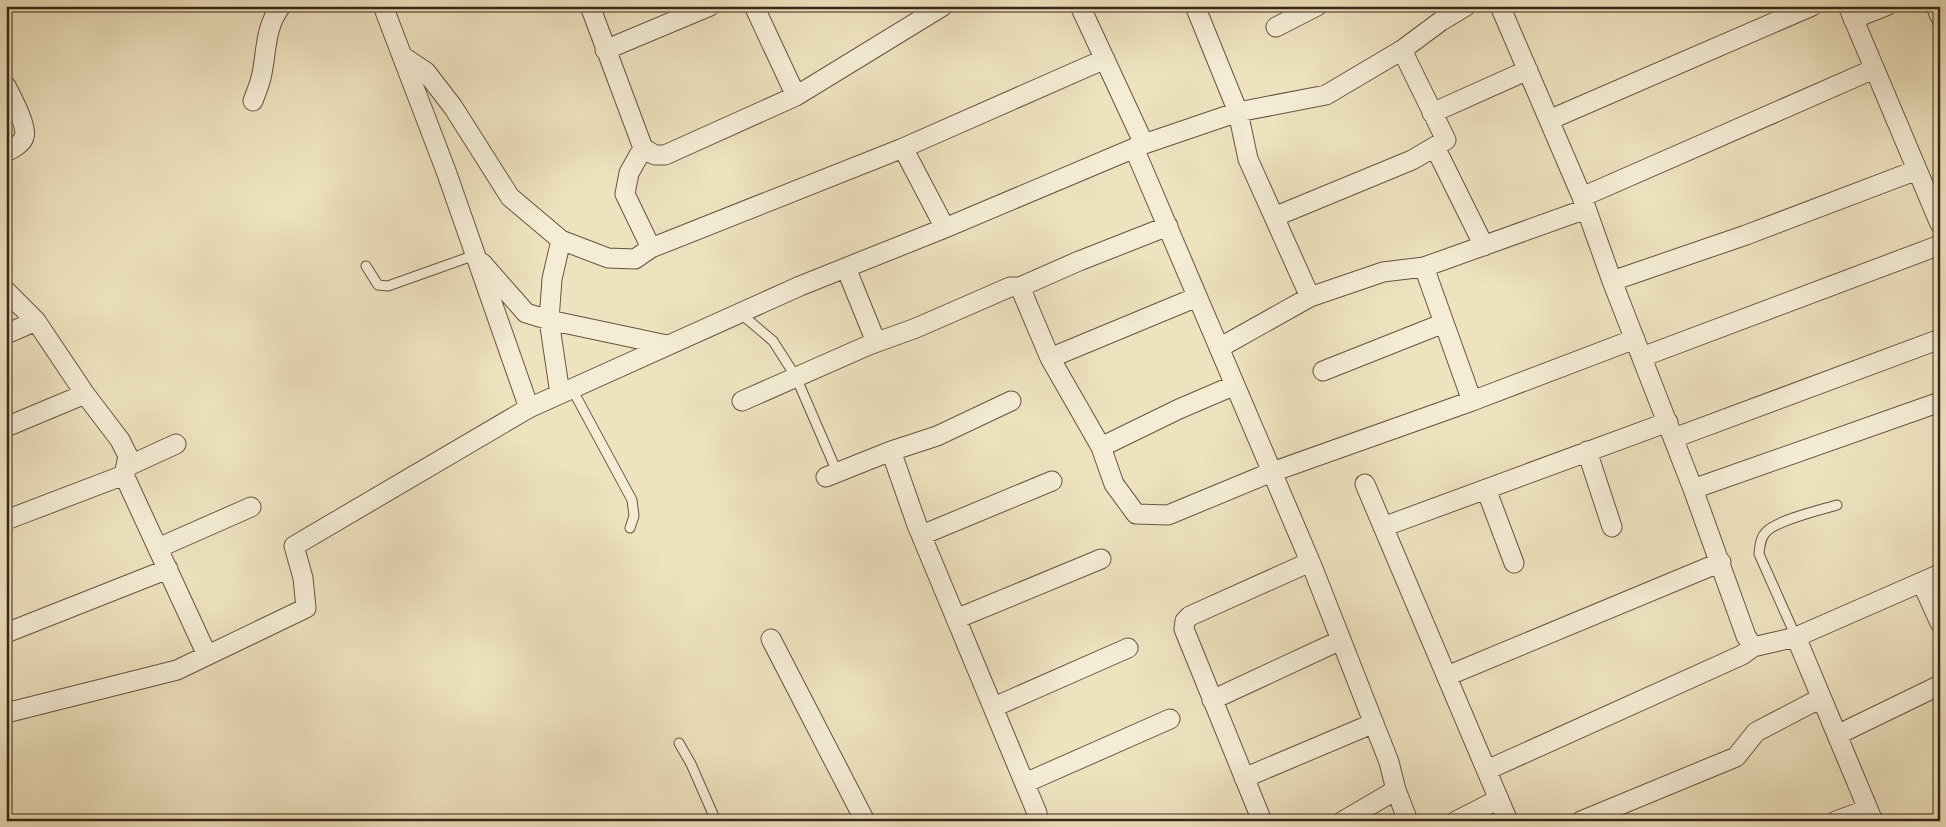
<svg xmlns="http://www.w3.org/2000/svg" width="1946" height="827" font-family="'Sorts Mill Goudy',serif">
<style>
.lines{fill:none;stroke-linecap:round;stroke-linejoin:round}
.service-casing{stroke:#665440;stroke-width:11}
.minor-casing{stroke:#665440;stroke-width:21}
.service{stroke:#f4ecd5;stroke-width:9}
.minor{stroke:#f4ecd5;stroke-width:19}
</style>
<rect width="100%" height="100%" fill="#eee2bf"/>
<filter id="stains"><feTurbulence type="fractalNoise" baseFrequency=".004" numOctaves="4"/><feColorMatrix values="0 0 0 0 .2 0 0 0 0 .09 0 0 0 0 .02 0 0 0 .5 -.17"/></filter>
<radialGradient id="worn" r=".72"><stop offset=".6" stop-color="#630" stop-opacity="0"/><stop offset="1" stop-color="#630" stop-opacity=".3"/></radialGradient>
<g class="lines">
<g class="service-casing">
<path id="service" d="M366 266 378 285 388 286 475 255
M740 313 773 341 796 377 837 472
M572 389 632 500 634 516 630 528
M1796 637 1759 554C1760 546 1760 538 1766 532 1777 520 1820 510 1837 505
M679 743 691 764 716 821"/>
</g>
<g class="minor-casing">
<path id="minor" d="M383 6 446 171 529 408 800 286 945 228 1144 144 1238 112 1326 95 1402 50 1441 21 1466 6
M590 6 643 148 629 173 625 194 651 248 903 148 1105 59
M754 6 796 96 943 6
M1080 6 1144 144
M1195 6 1238 112 1248 159 1310 297 1219 348
M1500 6 1582 197 1612 281 1693 489 1746 636 1753 647 1796 637 1940 574
M1848 6 1940 224
M1936 6 1940 16
M1853 19 1886 6
M1276 27 1317 6
M605 50 710 6
M402 56 426 72 453 107 510 197 561 240 608 258 635 259 651 248
M6 86C11 96 28 127 24 137 22 144 12 149 6 152
M253 101C256 93 259 86 261 78 267 53 264 28 281 6
M1432 113 1528 70
M1549 120 1812 6
M1435 147 1484 246
M643 148 655 155H665L796 96
M903 148 945 228
M1134 148 1312 566 1389 762 1396 790 1408 821
M1582 197 1874 69
M1274 217 1412 160 1446 140 1402 50
M482 263 526 313 549 320 667 345
M1424 267 1472 401 1635 339
M846 268 876 342
M1612 281 1746 235 1917 170
M6 291 36 321 85 394 120 440 128 456 124 475 207 655
M1310 297 1383 272 1424 267 1586 209
M6 334 36 321
M1642 357 1940 245
M1050 358 1020 287 1079 261 1168 226
M1323 371 1444 323
M1235 385 1179 409 1101 447 1114 484 1136 514 1168 515 1272 472 1472 401
M560 394 549 320 552 279 561 240
M742 401 869 345 916 328 1010 287H1020
M6 427 85 394
M1674 438 1940 339
M1101 447 1050 358 1197 297
M891 451 917 525 1037 813 1036 821
M1587 451 1612 527
M126 467 176 444
M826 477 891 451 937 436 1011 401
M1365 484 1508 821
M1486 489 1514 563
M1693 489 1940 402
M6 520 124 475
M1383 527 1668 422
M922 535 1052 481
M158 548 251 507
M1922 583 1940 623
M956 619 1101 559
M6 633 168 569
M1796 637 1873 821
M771 639 865 821
M1447 676 1721 562
M1212 700 1341 640
M994 707 1128 648
M6 713 177 670 306 608 303 578 294 546 529 408
M1837 735 1940 685
M1487 770 1742 655 1753 647
M1244 778 1374 723
M1025 783 1170 719
M1262 821 1184 629 1185 621 1190 616 1310 562
M1343 821 1396 790
M1456 821 1499 799
M1581 821 1736 757 1756 732 1821 698
M1836 821 1868 809"/>
</g>
<use href="#service" class="service"/>
<use href="#minor" class="minor"/>
</g>
<rect width="1946" height="827" fill="none" stroke="#eee2bf" stroke-width="25"/>
<rect x="8" y="8" width="1931" height="812" fill="none" stroke="#392516" stroke-width="2.5"/>
<rect x="12" y="12" width="1921" height="802" fill="none" stroke="#392516"/>
<rect width="100%" height="100%" filter="url(#stains)"/>
<rect width="100%" height="100%" fill="url(#worn)"/>
</svg>
